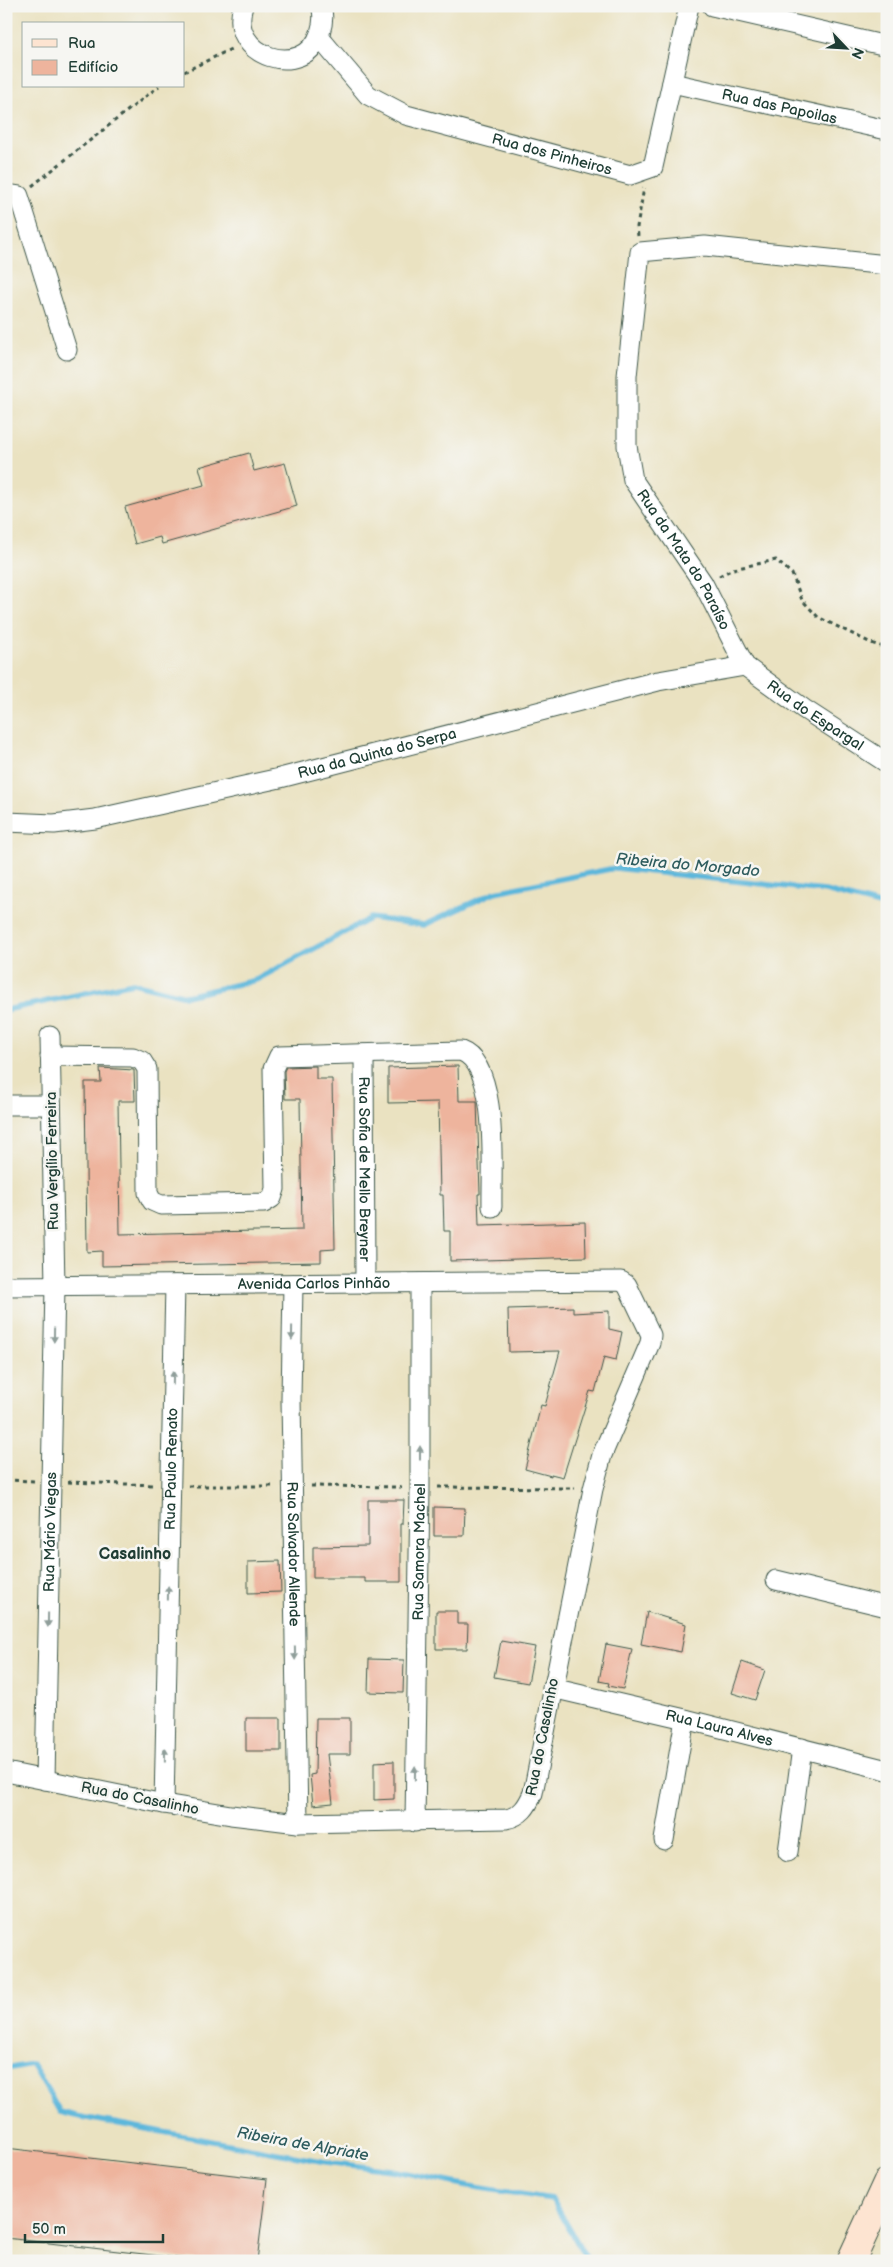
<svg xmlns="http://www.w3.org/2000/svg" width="893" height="2267" font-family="'Balsamiq Sans',sans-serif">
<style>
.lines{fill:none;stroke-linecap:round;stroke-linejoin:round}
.stream{stroke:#5db7db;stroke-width:5.5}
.building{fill:#eeb49d}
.street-casing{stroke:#3d5649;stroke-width:21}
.secondary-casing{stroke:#3d5649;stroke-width:30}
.path{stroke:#3d5649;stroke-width:3;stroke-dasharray:4 4;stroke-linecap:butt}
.street{stroke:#fff;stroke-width:19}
.secondary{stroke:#fde4d1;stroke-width:28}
.oneway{fill:#8f9e9a}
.labels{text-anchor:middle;stroke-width:5;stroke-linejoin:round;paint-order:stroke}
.street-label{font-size:15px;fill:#1f3d34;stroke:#f6f6f2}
.water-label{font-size:16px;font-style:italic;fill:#2e5c5e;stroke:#f6f6f2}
.neighbourhood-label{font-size:16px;font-weight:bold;fill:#1f3d34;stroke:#f6f6f2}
</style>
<rect width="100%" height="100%" fill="#f6f6f2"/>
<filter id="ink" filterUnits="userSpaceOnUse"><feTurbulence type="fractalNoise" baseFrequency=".02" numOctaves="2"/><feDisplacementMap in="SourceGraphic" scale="10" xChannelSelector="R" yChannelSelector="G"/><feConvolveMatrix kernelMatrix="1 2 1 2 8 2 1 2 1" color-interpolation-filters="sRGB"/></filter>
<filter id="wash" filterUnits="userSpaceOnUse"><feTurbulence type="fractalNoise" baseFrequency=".0096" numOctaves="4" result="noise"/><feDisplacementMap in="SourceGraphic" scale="20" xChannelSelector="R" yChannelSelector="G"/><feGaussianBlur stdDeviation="1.12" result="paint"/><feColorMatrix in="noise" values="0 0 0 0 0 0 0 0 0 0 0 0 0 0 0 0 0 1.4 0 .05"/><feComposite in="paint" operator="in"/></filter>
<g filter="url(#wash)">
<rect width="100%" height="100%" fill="#eae2c1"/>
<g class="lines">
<path class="stream" d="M6 1010 133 983 186 996 256 980 371 918 424 925 495 892 615 868 825 891 887 907
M6 2069 32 2064 60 2112 76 2116 326 2162 392 2170 469 2186 552 2199 588 2261"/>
</g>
<g id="blocks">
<path class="building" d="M249 453 254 471 285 463 297 506 162 544 160 537 135 544 125 507 204 485 199 467Z
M316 1066V1079H332L335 1249 321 1250V1262L102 1266V1251L87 1252 85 1082H101L100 1068 134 1070 135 1101H118L120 1234 302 1230 300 1099H285L284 1071 286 1067Z
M458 1066 459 1101H477L480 1194H478L479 1225 585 1222 586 1257 450 1261V1231H444L443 1195H440L438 1102 388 1103V1068Z
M573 1307V1313L609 1311V1329L622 1332 616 1360 604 1357 595 1392 590 1391 563 1477 551 1474V1476L525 1469 541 1405 545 1406 560 1351 509 1352 508 1309Z
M368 1500H404L403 1524H401V1582H365V1578H313V1547L368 1546Z
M434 1507 465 1508 464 1536H434Z
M280 1561 281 1592 248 1593V1562Z
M436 1611H457V1624H468L467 1649H436Z
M647 1612 686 1624 681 1652 641 1644Z
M501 1641 535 1647 528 1683 494 1677Z
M606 1644 632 1649 623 1689 608 1686 609 1683 599 1681Z
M369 1659 404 1660 403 1693 368 1692Z
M742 1662 765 1670 755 1700 732 1693Z
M246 1718H281V1751H246Z
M316 1718H350V1754H327L333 1803 313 1805 310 1775 315 1774Z
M394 1761V1799L374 1800V1762Z
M6 2148 267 2179 257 2261H204L6 2238Z"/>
</g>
</g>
<g filter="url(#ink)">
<use href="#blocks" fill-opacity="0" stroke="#3d5649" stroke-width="1"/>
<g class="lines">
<g class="street-casing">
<g id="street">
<path d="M243 6C227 57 305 81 320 33 323 24 324 15 321 6"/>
<path d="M712 6 887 46"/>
<path id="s1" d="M319 37 368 95 406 115 630 175 653 167 689 6"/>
<path id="s2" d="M672 83 887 130"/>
<path d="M6 194 19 196 67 350"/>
<path id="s3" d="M887 265 705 246 640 252 627 376V446L633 480 703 583 745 666 804 709 887 763"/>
<path id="s4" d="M6 822 54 824 95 819 280 778 658 681 745 666"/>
<path id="s5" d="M364 1054 365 1284"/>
<path d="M50 1056 133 1057 142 1061 147 1069 148 1193 152 1201 161 1205 264 1203 272 1198 275 1189 273 1069 279 1056 461 1051C500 1065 491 1172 492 1207"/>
<path d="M6 1105H51"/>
<path id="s6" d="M293 1284 291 1399 298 1823"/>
<path id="s7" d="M6 1286 621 1281 627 1285 651 1335 650 1343 602 1455 593 1489 533 1793C527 1807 521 1816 506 1819L298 1823 231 1815 164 1804 6 1772"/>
<path d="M776 1580 887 1607"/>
<path id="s8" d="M552 1688 685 1719 887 1770"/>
<path id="s9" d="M45 1780 55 1286 50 1036"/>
<path id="s10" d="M164 1804 175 1285"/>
<path id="s11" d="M415 1822 420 1488V1283"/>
<path d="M664 1840 685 1719"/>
<path d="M788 1852 802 1748"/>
</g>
</g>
<g class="secondary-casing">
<path id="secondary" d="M851 2261 887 2183"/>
</g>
<path class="path" d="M184 72 233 48
M32 186 159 86
M638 236 637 227 644 188
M719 576 733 569 776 560 792 574 802 600 818 617 871 643 887 648
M6 1480 35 1481
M68 1482 155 1485
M188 1486H275
M311 1486 402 1487
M438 1487 575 1488"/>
<use href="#street" class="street"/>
<use href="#secondary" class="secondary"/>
</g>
<defs><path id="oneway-solid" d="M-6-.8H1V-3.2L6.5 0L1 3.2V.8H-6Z" transform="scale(1.25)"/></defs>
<g class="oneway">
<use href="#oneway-solid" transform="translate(292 1333) rotate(91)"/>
<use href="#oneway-solid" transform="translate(54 1335) rotate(91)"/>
<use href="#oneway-solid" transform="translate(173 1378) rotate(-89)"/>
<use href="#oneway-solid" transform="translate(420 1453) rotate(-90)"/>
<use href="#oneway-solid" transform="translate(168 1593) rotate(-89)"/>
<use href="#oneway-solid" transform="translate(48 1620) rotate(91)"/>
<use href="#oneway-solid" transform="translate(295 1653) rotate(89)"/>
<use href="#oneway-solid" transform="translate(165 1755) rotate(-89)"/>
<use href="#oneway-solid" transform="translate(415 1773) rotate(-89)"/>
</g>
</g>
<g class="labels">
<g class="street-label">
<text dy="5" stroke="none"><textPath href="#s2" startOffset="110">Rua das Papoilas</textPath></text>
<text dy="5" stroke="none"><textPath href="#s1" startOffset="270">Rua dos Pinheiros</textPath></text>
<text dy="5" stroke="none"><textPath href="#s3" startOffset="572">Rua da Mata do Paraíso</textPath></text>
<text dy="5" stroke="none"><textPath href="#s3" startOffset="781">Rua do Espargal</textPath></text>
<text dy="5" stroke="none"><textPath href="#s4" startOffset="379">Rua da Quinta do Serpa</textPath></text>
<text transform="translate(52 1161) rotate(-91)" y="5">Rua Vergílio Ferreira</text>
<text dy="5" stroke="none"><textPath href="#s5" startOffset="115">Rua Sofia de Mello Breyner</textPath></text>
<text dy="5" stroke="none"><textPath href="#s7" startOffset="308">Avenida Carlos Pinhão</textPath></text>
<text dy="5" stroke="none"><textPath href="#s10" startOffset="335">Rua Paulo Renato</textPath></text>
<text dy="5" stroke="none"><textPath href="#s9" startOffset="248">Rua Mário Viegas</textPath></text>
<text dy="5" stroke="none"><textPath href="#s11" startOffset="270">Rua Samora Machel</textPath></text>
<text dy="5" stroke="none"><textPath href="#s6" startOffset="270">Rua Salvador Allende</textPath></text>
<text dy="5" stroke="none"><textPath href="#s8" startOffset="172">Rua Laura Alves</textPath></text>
<text transform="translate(542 1737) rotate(-79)" y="5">Rua do Casalinho</text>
<text transform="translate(140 1798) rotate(11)" y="5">Rua do Casalinho</text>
</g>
<g class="water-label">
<text transform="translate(688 864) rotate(5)" y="6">Ribeira do Morgado</text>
<text transform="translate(303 2143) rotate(10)" y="6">Ribeira de Alpriate</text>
</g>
<g class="neighbourhood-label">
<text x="135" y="1559">Casalinho</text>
</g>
</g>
<rect width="893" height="2267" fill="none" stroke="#f6f6f2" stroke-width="25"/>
<rect x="22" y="22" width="162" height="65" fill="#f6f6f2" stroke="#a0aca6"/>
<rect x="32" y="39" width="25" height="8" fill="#fde4d1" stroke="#a0aca6"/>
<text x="68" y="48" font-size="15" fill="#1f3d34">Rua</text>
<rect x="32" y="60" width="25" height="15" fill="#eeb49d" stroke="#a0aca6"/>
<text x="68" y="72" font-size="15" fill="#1f3d34">Edifício</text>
<g transform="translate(846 48) rotate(115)" stroke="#f6f6f2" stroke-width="4" paint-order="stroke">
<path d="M0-4L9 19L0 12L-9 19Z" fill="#1f3d34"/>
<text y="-8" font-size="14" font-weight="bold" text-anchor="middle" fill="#1f3d34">N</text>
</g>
<path d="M25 2234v8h138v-8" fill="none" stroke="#1f3d34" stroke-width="2.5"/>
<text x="32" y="2234" font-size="15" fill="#1f3d34" stroke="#f6f6f2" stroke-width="4" paint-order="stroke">50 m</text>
</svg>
